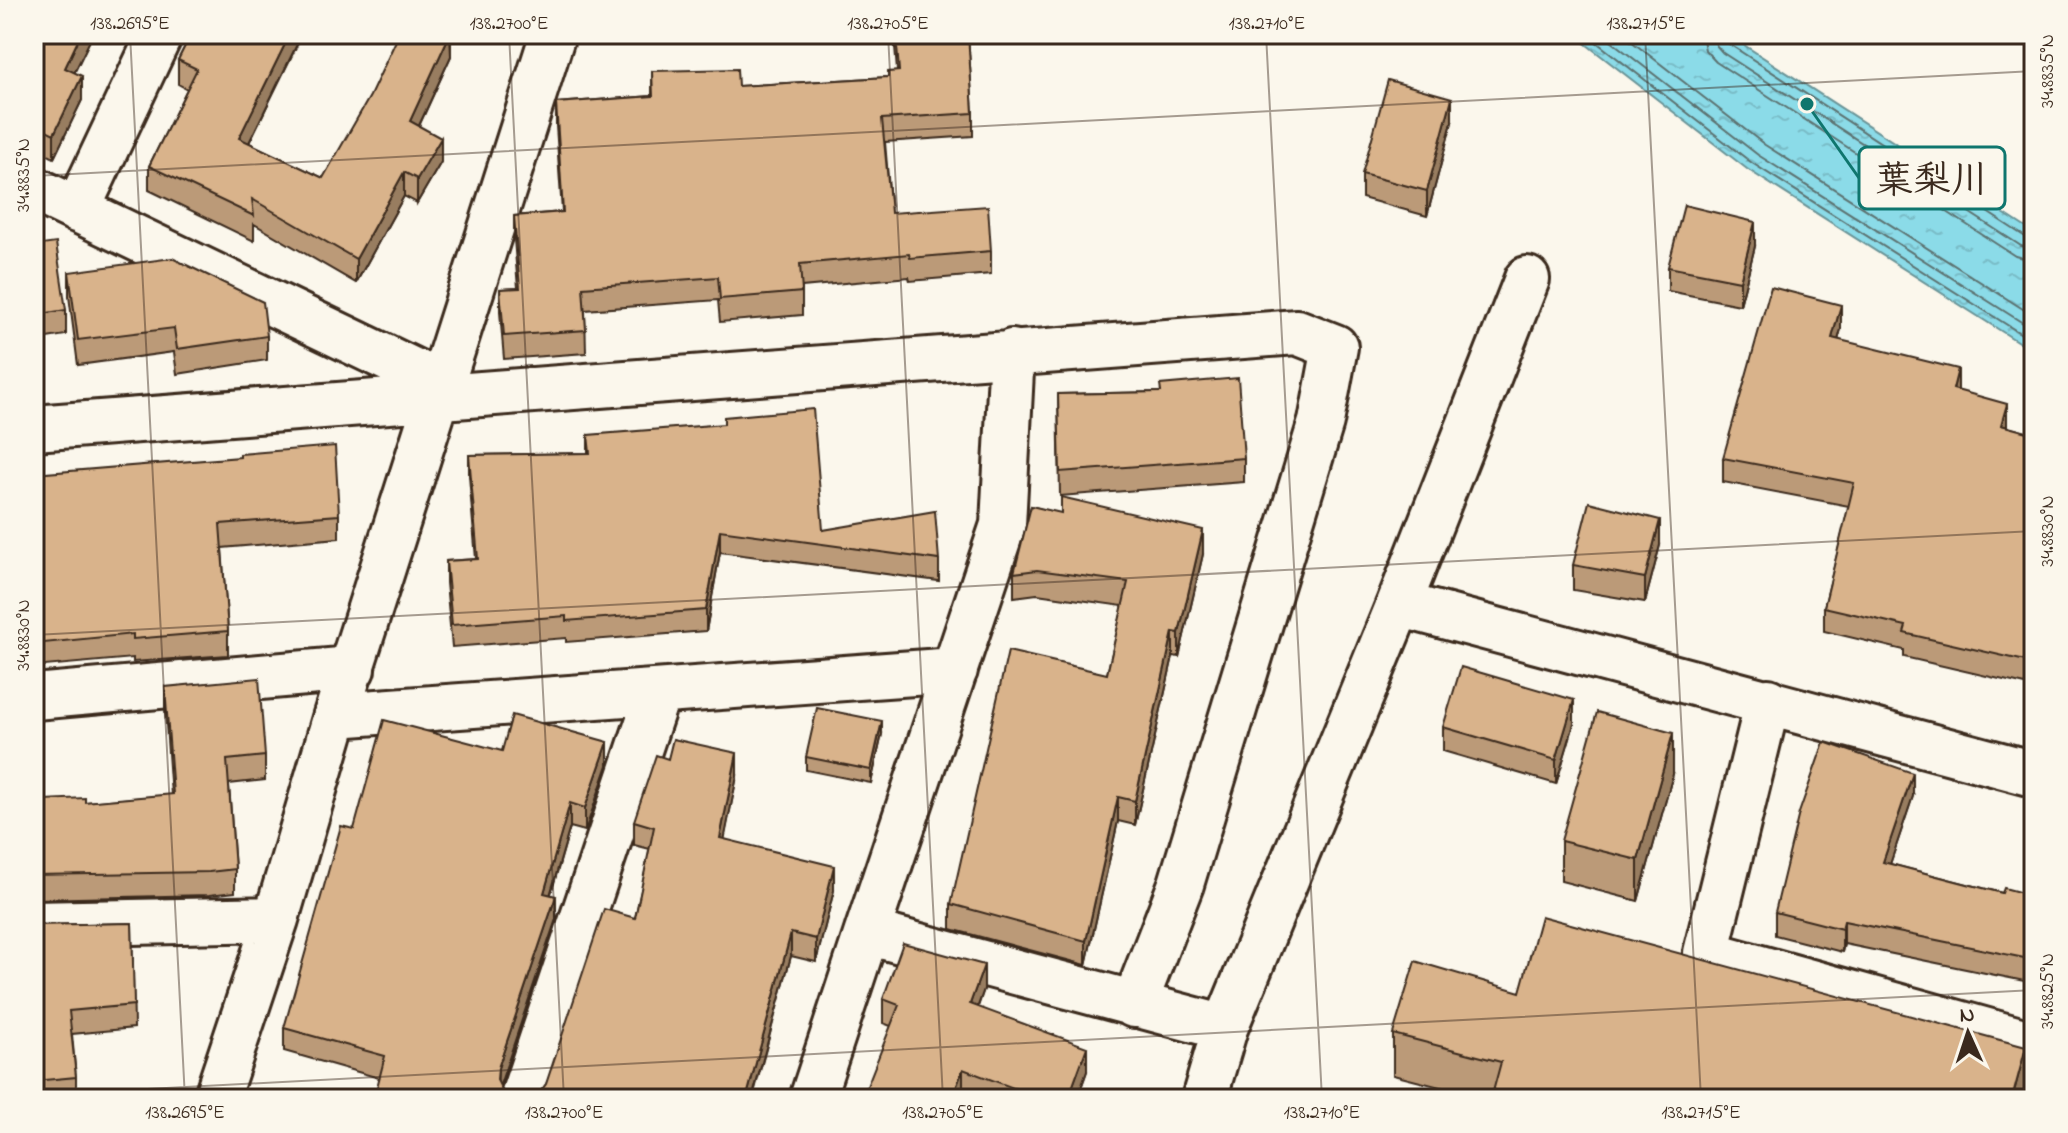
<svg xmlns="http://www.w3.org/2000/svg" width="2068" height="1133" font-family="'Indie Flower','Klee One',sans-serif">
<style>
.water{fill:url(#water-ripples);stroke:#6b9497;stroke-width:2}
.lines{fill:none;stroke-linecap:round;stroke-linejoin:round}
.shore{stroke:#5b716f;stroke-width:2}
.minor-casing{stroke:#3b2a1e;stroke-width:50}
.minor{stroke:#fbf7ec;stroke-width:44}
.wall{fill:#bb9a78;stroke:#3b2a1e;stroke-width:2}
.shaded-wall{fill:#987d61;stroke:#3b2a1e;stroke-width:2}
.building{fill:#d9b38b;stroke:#3b2a1e;stroke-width:2}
.ticks{fill:none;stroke:#3b2a1e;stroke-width:2;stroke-opacity:0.45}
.leader{fill:none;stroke:#0f766e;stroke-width:3}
.callout-dot{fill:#0f766e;stroke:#fbf7ec;stroke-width:3}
.callout{fill:#fbf7ec;stroke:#0f766e;stroke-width:3}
.callout-label{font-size:38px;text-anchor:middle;font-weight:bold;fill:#3b2a1e}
.neatline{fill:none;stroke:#3b2a1e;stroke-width:3}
.ticks-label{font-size:20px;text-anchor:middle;fill:#3b2a1e}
</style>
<defs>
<pattern id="water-ripples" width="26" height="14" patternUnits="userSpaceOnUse" patternTransform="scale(2)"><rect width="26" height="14" fill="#8bdbe8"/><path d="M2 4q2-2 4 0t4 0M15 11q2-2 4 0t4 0" fill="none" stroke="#79bcc7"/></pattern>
</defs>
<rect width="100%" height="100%" fill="#fbf7ec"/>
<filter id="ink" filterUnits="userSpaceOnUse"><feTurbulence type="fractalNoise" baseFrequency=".0125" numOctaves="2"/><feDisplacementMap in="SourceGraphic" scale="16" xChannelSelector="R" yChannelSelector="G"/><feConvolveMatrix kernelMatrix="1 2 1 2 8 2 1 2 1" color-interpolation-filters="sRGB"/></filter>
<g filter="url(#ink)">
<path class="water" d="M1573 34H1727L2034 233V352L1747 169Z"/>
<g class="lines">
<path class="shore" d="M1586 34 1752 163 2034 342
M1602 34 1758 155 2034 330
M1622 34 1765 145 2034 316
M1702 34 1705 50 1716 62 2015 256 2034 261
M1714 34 1716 45 1723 53 2021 246 2034 249
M1724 34 1729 44 2027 238 2034 239"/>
<g class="minor-casing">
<path id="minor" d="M34 189 441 384
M77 210 160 34
M1012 352 1003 525 867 932 1225 1028
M34 428 1297 332 1335 347 1321 422 1181 884 1134 1005
M1399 604 2034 774
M34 697 352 669
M1768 701 1706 953 2034 1044
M336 715 955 670
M34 924 276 919
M216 1099 276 919 336 715 553 34
M522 1099 658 693
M812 1099 867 932
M1204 1099 1225 1028 1399 604 1527 279"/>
</g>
<use href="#minor" class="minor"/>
</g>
<path class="wall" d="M34 34H93L74 72 82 100 54 158 34 148Z
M191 34H316L313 40 302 35 249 143 323 178 451 34V56L419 126 441 162 417 203 404 196 356 283 254 224V241L149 190V166L187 89 178 84V60Z
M894 34H968L973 113V136L885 142 891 213 991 251V274L910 281 909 277 802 287V315L720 322 718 300 585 310 586 353 504 359 500 312V289L518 288 514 239V216L562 212 556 126V103L652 96V71L738 86 888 77 897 71Z
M1452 122 1427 216 1362 198V174Z
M34 246 66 310V335L34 340Z
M1755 246 1740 305 1668 291V267Z
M69 272 267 336V360L177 374 174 352 78 365 69 296Z
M1841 329 1838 340 1958 391 2007 427 2034 434V482L2033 487 2034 488V687L1904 657V650L1824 631V607L1849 506 1723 482V458Z
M1160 392 1244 458V482L1060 496 1058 394Z
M588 435 823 530 939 560V581L720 552 706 631 566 642V638L452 647 446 583V561L476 559 469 476V455L588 453Z
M34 474 339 515V538L222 548 228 631V655L133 662V658L34 667Z
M1031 506 1203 554 1179 657 1173 656 1135 825 1118 821 1086 965 951 929V904L1107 674 1123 606 1037 594 1014 597V573Z
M1660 545 1645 602 1573 590V565Z
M165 687 265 756V780L229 784 235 869V892L209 895 34 899V698L44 800 85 802 171 795 165 711Z
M1574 724 1556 784 1443 751V727Z
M882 734 871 783 806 770V757Z
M502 751 608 765 585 831 570 827 551 894 556 919 500 1086 379 1078 284 1051V1028L354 829Z
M1673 774 1638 901 1561 881V841Z
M737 776 724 839 834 890 816 962 791 956 753 1097 538 1095 546 1084 635 918 650 849 634 845V821Z
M1913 796 1890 864 2002 893 2034 896V983L1844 944 1842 952 1775 935V912Z
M132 923 134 1028 72 1034 76 1077V1099H34V925Z
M984 989 978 1007 1087 1071 1077 1099H978L963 1094 891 1026 883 1023V999Z
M1520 992 2026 1087 2023 1099H1487L1393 1075V1034Z"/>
<path class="shaded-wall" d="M81 34H93L65 92V68Z
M290 34H302L239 163V138Z
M450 34 451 56 410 145V121Z
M82 76V100L54 158V134Z
M1452 98V122L1427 216V191Z
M441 138V162L417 203V179Z
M404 172V196L356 283V259Z
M1755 222V246L1740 305V281Z
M1841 305V329L1832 363V338Z
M1958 369V393L1953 389Z
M2007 404V428L2001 425Z
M2034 458V482L2026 510V486Z
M1660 520V545L1645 602V578Z
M720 530V552L706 631V610Z
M1203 530V554L1179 657V633Z
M1173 632V656L1135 825V801Z
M1574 700V724L1556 784V760Z
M882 721V734L871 783V770Z
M1673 733V774L1638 901V860Z
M608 742V765L585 831V808Z
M737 753V776L720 861V838Z
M1913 773V796L1883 885V862Z
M1118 797V821L1086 965V941Z
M570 803V827L544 916V893Z
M834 866V890L816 962V939Z
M556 896V919L498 1091 497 1099 498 1068Z
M1844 921V944L1842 952V929Z
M791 933V956L752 1099 747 1096Z
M984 965V989L970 1028V1004Z
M1087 1047V1071L1077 1099H1068Z
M2026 1047V1087L2023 1099H2012Z
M963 1069V1094L961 1099H952Z"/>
<path class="building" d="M34 34H81L65 68 82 76 54 134 34 124Z
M191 34H290L239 138 323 178 370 96 399 34H450L410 121 441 138 417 179 404 172 356 259 252 199 254 216 149 166 197 69 178 60Z
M896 34H968L973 113 882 119 891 213 988 206 991 251 910 258 909 254 800 264 802 292 720 299 718 277 583 287 586 330 504 336 500 289 520 288 514 216 563 212 556 103 653 96 652 71 737 69 738 86 888 77V72L899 71Z
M1388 80 1452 98 1427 191 1362 174Z
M1684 205 1755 222 1740 281 1668 267Z
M56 243 66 310 34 315V246Z
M172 258 263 302 267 336 177 349 174 328 78 340 69 272Z
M1771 287 1841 305 1832 338 1958 369 1953 389 2007 404 2001 425 2034 434V458L2026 486 2034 488V663L1904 633 1906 626 1824 607 1854 483 1723 458Z
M1238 378 1244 458 1060 472 1058 394 1161 392 1160 385Z
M813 409 823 530 935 511 939 560 720 530 706 610 566 621V616L452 625 446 561 478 559 469 455 590 453 588 435 724 424V417Z
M335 446 339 515 220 524 228 631 133 639V634L34 644V474L240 457V454Z
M1061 497 1203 530 1179 633 1173 632 1135 801 1118 797 1086 941 951 904 1008 651 1107 674 1128 582 1037 570 1014 573 1031 506 1061 513Z
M1589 502 1660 520 1645 578 1573 565Z
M1461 667 1574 700 1556 760 1443 727Z
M259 678 265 756 227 760 235 869 209 872 34 875V698H37L44 800 85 798V802L173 794 165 687Z
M817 708 882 721 871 770 806 757Z
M1597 712 1673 733 1638 860 1561 841Z
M512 715 608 742 585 808 570 803 544 893 556 896 498 1068 497 1080 503 1092 514 1099H374L385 1056 284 1028 341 826 354 829 384 720 502 751Z
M673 739 737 753 720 838 834 866 816 939 791 933 747 1096 756 1099H529L538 1095 546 1084 604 909 635 918 654 827 634 821 656 755 668 759Z
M1824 742 1913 773 1883 862 2002 893 2004 888 2034 896V960L1844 921 1842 929 1775 912 1799 813Z
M1541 916 2026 1047 2012 1099H1491L1501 1062 1393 1034 1415 961 1520 992Z
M132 923 134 1005 69 1011 76 1077 34 1081V925Z
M903 943 984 965 970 1004 1087 1047 1068 1099H1043L963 1069 952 1099H862L899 1005 883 999Z"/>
</g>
<path class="ticks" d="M130 34 185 1099M509 34 564 1099M888 34 943 1099M1266 34 1322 1099M1645 34 1701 1099M2024 34 2034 218M34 176 2034 71M34 635 2034 531M34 1095 2034 990"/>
<path class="leader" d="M1807 104L1859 178"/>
<circle class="callout-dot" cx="1807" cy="104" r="8"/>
<rect class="callout" x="1859" y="147" width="146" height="62" rx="8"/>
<g class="callout-label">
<text x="1932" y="192">葉梨川</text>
</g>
<rect width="2068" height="1133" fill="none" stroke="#fbf7ec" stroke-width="88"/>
<g transform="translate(1968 1033) rotate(357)" stroke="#fbf7ec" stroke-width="6" paint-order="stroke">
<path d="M0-6L14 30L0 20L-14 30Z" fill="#3b2a1e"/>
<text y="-12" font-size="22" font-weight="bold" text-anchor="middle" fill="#3b2a1e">N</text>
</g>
<rect x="44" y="44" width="1980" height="1045" class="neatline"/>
<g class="ticks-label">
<text x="130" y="29">138.2695°E</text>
<text x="509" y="29">138.2700°E</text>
<text x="888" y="29">138.2705°E</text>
<text x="1267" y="29">138.2710°E</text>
<text x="1646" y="29">138.2715°E</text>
<text transform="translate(2046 71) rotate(-90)" y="7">34.8835°N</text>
<text transform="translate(22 175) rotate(-90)" y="7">34.8835°N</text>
<text transform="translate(2046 531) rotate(-90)" y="7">34.8830°N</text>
<text transform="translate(22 635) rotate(-90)" y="7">34.8830°N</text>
<text transform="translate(2046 991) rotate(-90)" y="7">34.8825°N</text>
<text x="185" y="1118">138.2695°E</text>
<text x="564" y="1118">138.2700°E</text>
<text x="943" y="1118">138.2705°E</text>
<text x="1322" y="1118">138.2710°E</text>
<text x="1701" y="1118">138.2715°E</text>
</g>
</svg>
